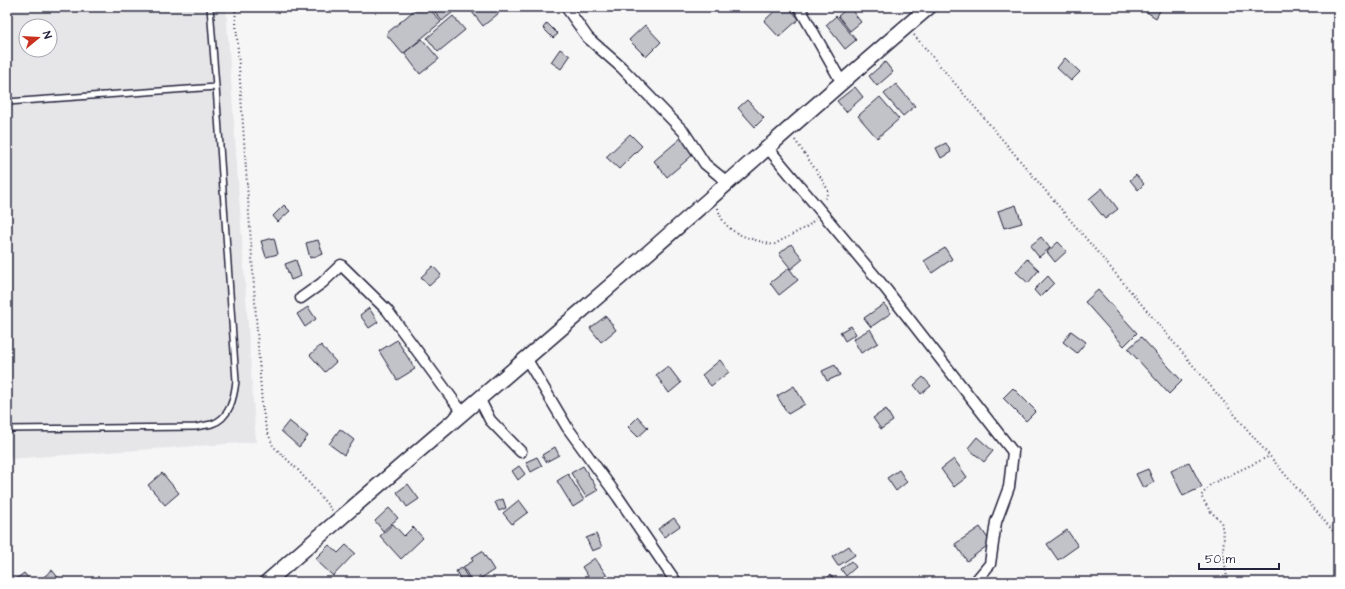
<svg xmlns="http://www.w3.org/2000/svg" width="1345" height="589" font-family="'Architects Daughter',sans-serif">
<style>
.built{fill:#e6e6e9;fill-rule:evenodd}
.building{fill:#c2c2c9;stroke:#22223b}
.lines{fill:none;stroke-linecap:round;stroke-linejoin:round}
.lane-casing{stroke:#22223b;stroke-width:8}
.street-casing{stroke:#22223b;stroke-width:13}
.secondary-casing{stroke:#22223b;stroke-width:17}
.path{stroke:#22223b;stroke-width:2;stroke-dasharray:1 3;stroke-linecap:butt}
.lane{stroke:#fff;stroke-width:5}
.street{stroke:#fff;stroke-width:10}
.secondary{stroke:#fff;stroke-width:14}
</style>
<rect width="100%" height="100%" fill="#f6f6f7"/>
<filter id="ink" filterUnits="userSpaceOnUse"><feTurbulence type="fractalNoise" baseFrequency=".025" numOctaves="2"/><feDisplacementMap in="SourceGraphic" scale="8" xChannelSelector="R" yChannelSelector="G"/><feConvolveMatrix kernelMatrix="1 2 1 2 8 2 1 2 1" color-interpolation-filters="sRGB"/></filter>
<g filter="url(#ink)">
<path class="built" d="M7 7H226L256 442 7 459ZM26 26H50V50H26Z"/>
<path class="building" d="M418 7H428L441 22 403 54 386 34Z
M431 7H459L442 21Z
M468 7H494L499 13 483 26Z
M779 7H788L799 19 779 37 764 21Z
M849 7 861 22 850 31 838 16Z
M1139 7H1162L1156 18Z
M453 16 465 30 438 52 427 38Z
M836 16 856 40 845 49 826 25Z
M547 23 558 34 553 38 543 28Z
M645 25 661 42 646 57 629 40Z
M422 39 439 59 420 74 404 53Z
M560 49 570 56 561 69 551 62Z
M1065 58 1080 72 1071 81 1057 68Z
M885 62 893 72 877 86 869 76Z
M896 84 915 106 903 116 884 94Z
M855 87 863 97 846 112 837 101Z
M880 97 899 119 877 138 858 116Z
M747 100 764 118 755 127 738 108Z
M630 134 642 146 619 169 606 157Z
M681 138 694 154 667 177 654 161Z
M946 143 951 152 941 158 936 148Z
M1136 175 1144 184 1138 190 1130 180Z
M1102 188 1118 209 1105 219 1089 199Z
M284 205 290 211 278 222 273 216Z
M1016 205 1022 223 1004 228 998 211Z
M1041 237 1050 248 1039 257 1030 246Z
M274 238 278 254 266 257 261 241Z
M318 240 323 254 310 258 306 243Z
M1058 242 1067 251 1055 262 1047 252Z
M791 244 803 259 791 269 779 254Z
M945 248 952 259 932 273 924 261Z
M1027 259 1039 270 1028 283 1016 272Z
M296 260 301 276 291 280 285 264Z
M433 266 441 275 429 286 421 277Z
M789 268 798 280 779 295 770 283Z
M1048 276 1054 283 1040 297 1034 290Z
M1098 290 1137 333 1124 346 1085 302Z
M884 304 891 313 871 327 864 318Z
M308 307 316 319 305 327 297 314Z
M369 308 378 322 369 328 360 315Z
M606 316 616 330 601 342 590 328Z
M851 326 856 334 845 341 840 332Z
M870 329 878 343 861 353 853 339Z
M1071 331 1086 342 1077 353 1063 342Z
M1141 337 1182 381 1169 394 1128 349Z
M397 340 415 369 397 380 379 351Z
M321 345 336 362 325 372 310 355Z
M720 360 729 372 711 386 702 375Z
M835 365 840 375 827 381 822 371Z
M668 366 681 383 669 393 656 375Z
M923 377 931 386 921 394 914 385Z
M794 386 805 404 788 414 777 396Z
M1013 388 1036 411 1026 421 1003 398Z
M886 409 893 421 881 429 873 418Z
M638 417 648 428 638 437 628 427Z
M289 421 308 436 299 447 281 431Z
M340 429 354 440 344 455 329 444Z
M977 437 993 451 984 462 968 448Z
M555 447 559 455 546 462 542 455Z
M537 457 542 466 531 472 526 462Z
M954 459 967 477 954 487 941 469Z
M1189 462 1202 487 1183 496 1171 471Z
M519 466 525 474 518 480 512 471Z
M583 466 598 490 586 497 571 473Z
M1148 469 1154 482 1143 488 1136 474Z
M899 470 907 482 896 491 887 478Z
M162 473 179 493 165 505 148 485Z
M568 474 584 500 573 507 557 481Z
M408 484 419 499 407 507 397 492Z
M503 499 506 508 499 511 495 502Z
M519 500 528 512 512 524 503 513Z
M389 508 398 518 383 531 375 521Z
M674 518 680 526 664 537 658 529Z
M393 524 404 536 413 527 423 538 401 559 380 536Z
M980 527 991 543 967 561 955 544Z
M1067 530 1078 546 1058 560 1047 544Z
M596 534 602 547 592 551 586 538Z
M329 545 338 553 346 545 355 553 333 576 315 559Z
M849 546 855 555 838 566 832 557Z
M482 551 494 570 475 582H472L463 567 473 561 471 558Z
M595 558 611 582H592L582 567Z
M851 561 856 567 846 576 841 569Z
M462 568 470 582H462L456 571Z
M52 570 60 580 56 582H42L40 580Z
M24 573 32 582H12Z
M830 575 837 582H823Z"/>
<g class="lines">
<g class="lane-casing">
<path id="lane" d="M7 102 216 87 210 7
M7 429 196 427C201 426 207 425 212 424 230 418 234 398 236 381L216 87"/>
</g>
<g class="street-casing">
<path id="street" d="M566 7 588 38 621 67 684 132 705 164 727 182
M799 7 842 83
M767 147 885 288 1013 452 1009 487 996 522 990 564 975 582
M301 298 322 283 341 265 387 310 462 412
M526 358 567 427 618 497 676 582
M479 398 490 420 521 452"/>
</g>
<g class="secondary-casing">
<path id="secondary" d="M267 582C373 489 481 398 587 306 702 207 814 105 929 7"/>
</g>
<path class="path" d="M235 7 262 405 266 428 273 446 298 470 332 510
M914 35 1338 537
M795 140 818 173 828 190 825 201
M718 208C724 236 751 238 773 245L808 226 815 219
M1230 582 1227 578 1223 550 1224 538 1221 521 1210 511 1201 496 1211 484 1270 456"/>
<use href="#lane" class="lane"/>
<use href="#street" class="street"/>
<use href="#secondary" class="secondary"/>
</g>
</g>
<rect width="1345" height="589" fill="none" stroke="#fff" stroke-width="24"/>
<rect x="12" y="12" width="1321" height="565" fill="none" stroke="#22223b" stroke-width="1.5" filter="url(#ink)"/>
<g transform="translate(38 38) rotate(72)"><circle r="19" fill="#ffffff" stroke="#a7a7b1"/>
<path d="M0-3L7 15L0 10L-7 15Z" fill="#c8321e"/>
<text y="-6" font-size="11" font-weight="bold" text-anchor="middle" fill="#22223b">N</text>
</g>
<path d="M1199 563v6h80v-6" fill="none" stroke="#22223b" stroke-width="2"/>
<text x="1205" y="563" font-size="12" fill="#22223b" stroke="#ffffff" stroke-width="3" paint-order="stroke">50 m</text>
</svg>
